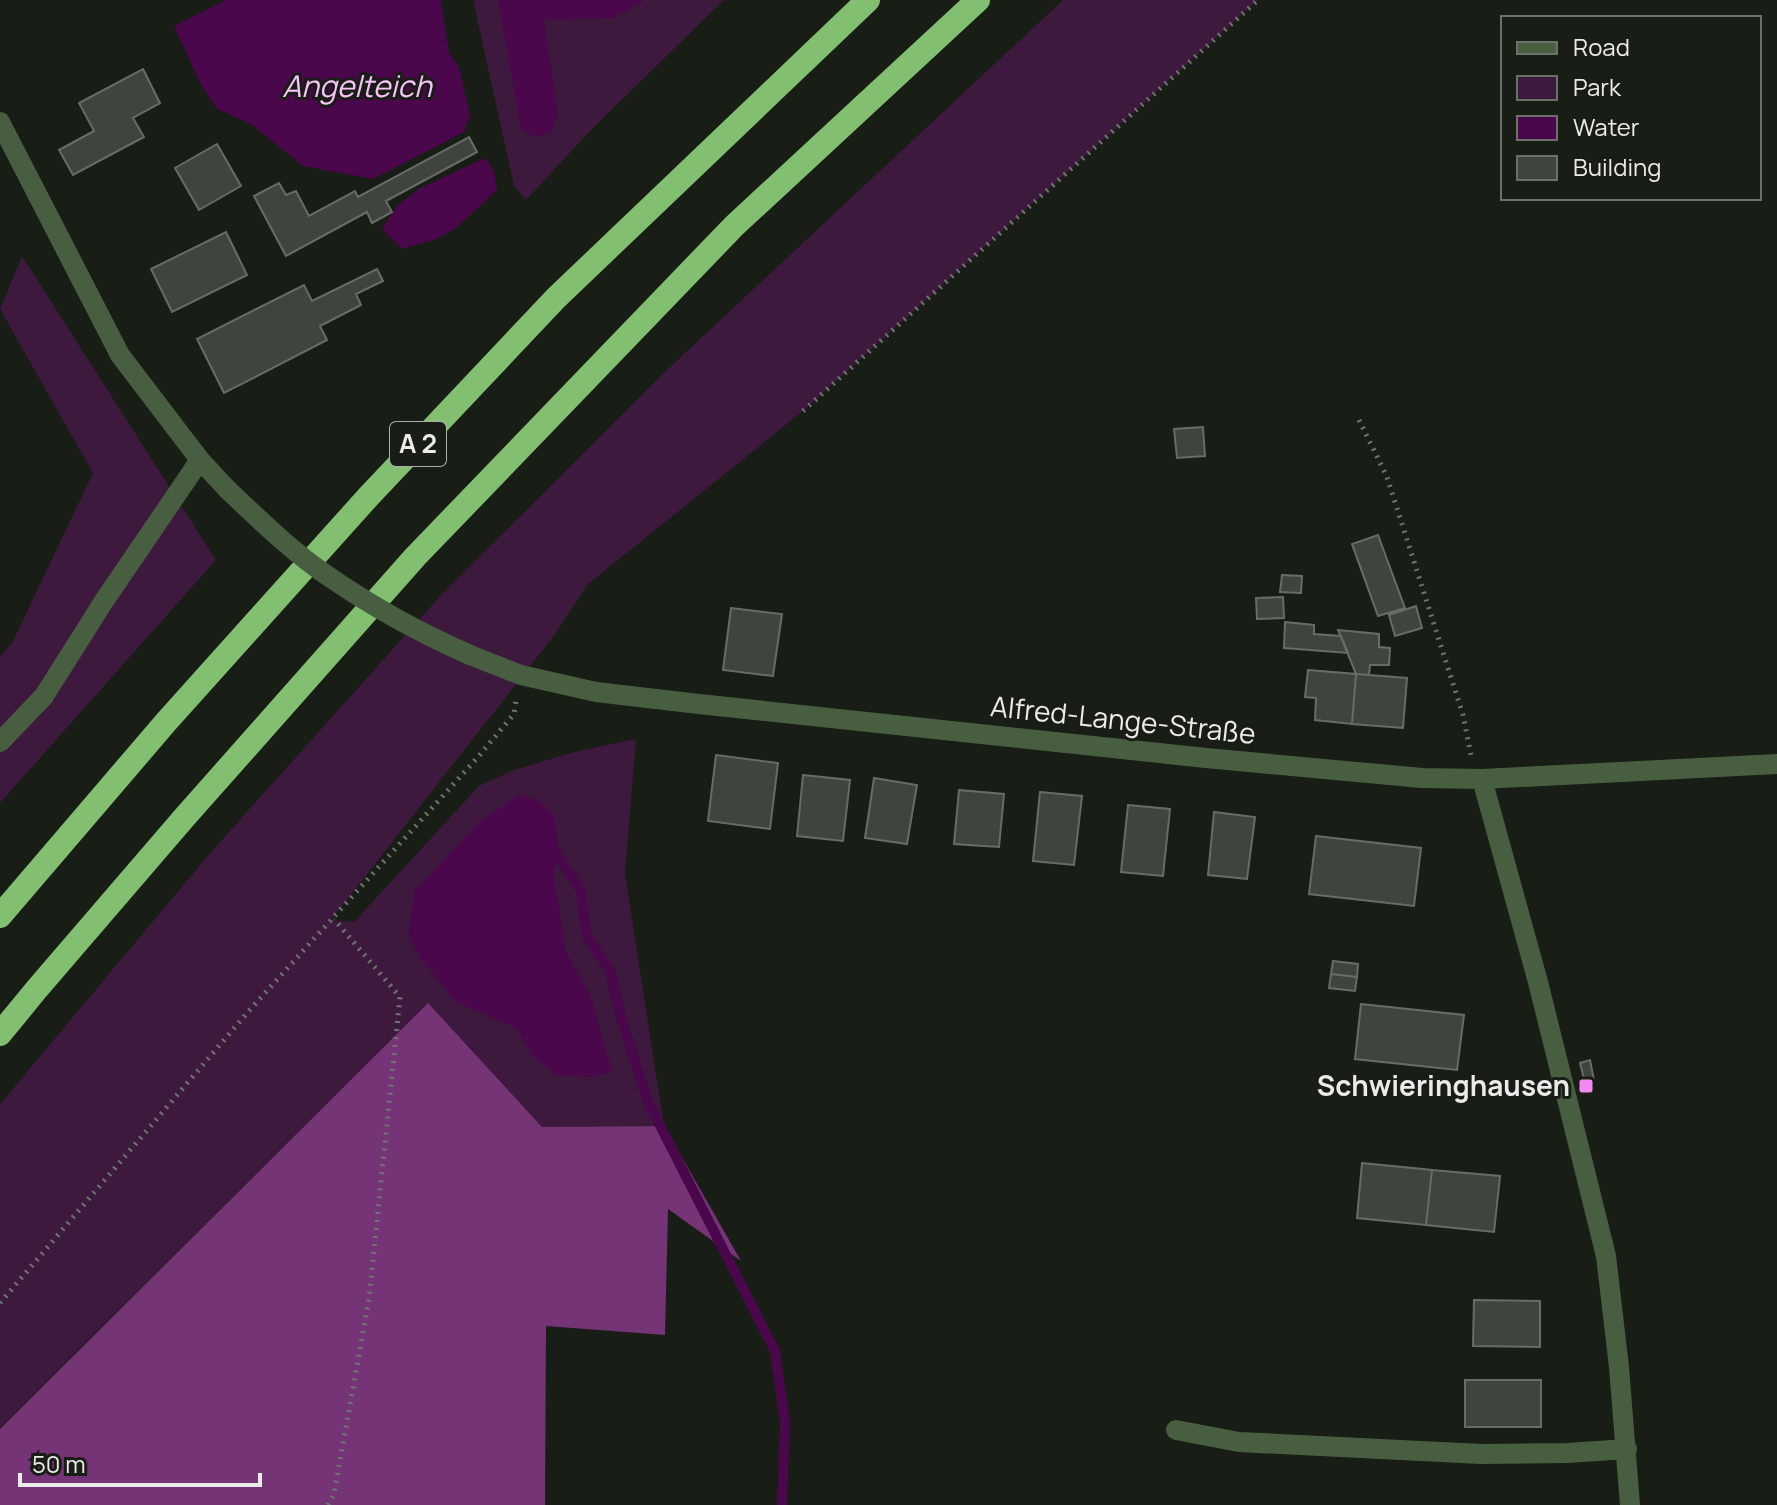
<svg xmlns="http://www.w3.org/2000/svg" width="1777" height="1505" font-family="Manrope,sans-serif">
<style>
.green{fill:#3d193d}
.forest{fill:#753476}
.water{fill:#4a074c}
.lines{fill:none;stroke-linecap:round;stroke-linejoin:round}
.stream{stroke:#4a074c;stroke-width:10}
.building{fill:#3f453e;stroke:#676d65;stroke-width:2}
.path{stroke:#70746f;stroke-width:5;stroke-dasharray:2 6;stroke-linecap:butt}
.minor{stroke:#475f40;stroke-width:20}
.highway{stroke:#83bf70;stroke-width:24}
.minor-bridge{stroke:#475f40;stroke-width:20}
.poi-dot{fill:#f28af3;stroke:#181d16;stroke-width:3}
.labels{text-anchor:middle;stroke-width:6;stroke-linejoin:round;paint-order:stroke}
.shield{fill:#181d16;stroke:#aaaea9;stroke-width:2}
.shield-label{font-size:26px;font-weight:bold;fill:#e9ece8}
.street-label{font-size:28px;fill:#e9ece8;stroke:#181d16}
.poi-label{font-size:28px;font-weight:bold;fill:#e9ece8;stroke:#181d16;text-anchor:end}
.water-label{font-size:30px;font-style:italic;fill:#f9c2f8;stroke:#181d16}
</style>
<rect width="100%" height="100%" fill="#181d16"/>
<path class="green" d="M473 0H724L591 130 526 200 514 186Z
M1063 0H1258L803 411 588 584 553 637 331 920 354 922 479 786 511 771 574 752 636 739 625 874 664 1126 542 1127 427 1004 0 1428V1104L212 851 443 593 670 367Z
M22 256 216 560 0 803V657L12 643 93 473 0 309Z"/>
<path class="forest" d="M428 1003 542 1127 664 1126 741 1261 668 1209 665 1335 546 1326 545 1505H0V1429Z"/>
<path class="water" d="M226 0H441L449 53 459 67 470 115 464 132 373 179 303 166 251 124 217 109 201 85 174 26Z
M498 0H642L640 4 613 18 544 20 558 113 551 133 534 137 521 128Z
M485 158 494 171 497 190 456 228 437 239 402 249 382 229 397 206 420 188Z
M520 795 540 801 555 816 558 844 554 875 566 952 590 994 612 1071 592 1077 556 1075 532 1055 516 1028 455 1001 421 959 408 936 414 892 482 819Z"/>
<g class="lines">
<path class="stream" d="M550 845 581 890 586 935 610 971 621 1017 648 1102 775 1351 785 1422 782 1505"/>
</g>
<path class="building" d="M143 69 160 103 133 118 144 137 73 175 59 150 94 131 79 103Z
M469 137 477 152 386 201 392 212 372 223 367 212 286 256 254 196 279 183 286 195 296 191 309 216 355 191 358 197Z
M217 144 241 186 199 210 175 168Z
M226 232 247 275 172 312 151 269Z
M377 269 383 281 356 294 361 305 320 326 327 340 224 393 197 339 304 285 312 301Z
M1203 427 1205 456 1177 458 1174 429Z
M1378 535 1405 608 1378 616 1352 544Z
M1282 575 1302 576 1301 593 1280 592Z
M1283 597 1284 618 1257 619 1256 598Z
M1416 606 1422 628 1395 636 1389 615Z
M731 608 782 614 773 676 723 670Z
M1285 622 1314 625V634L1341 636 1348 653 1284 648Z
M1338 630 1379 634V647L1390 648 1389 665H1370L1369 675 1356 674Z
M1308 670 1356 674 1352 724 1315 720 1316 698 1305 697Z
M1356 674 1407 678 1403 728 1352 724Z
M716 755 778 763 770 829 708 821Z
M803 775 850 780 843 841 797 836Z
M874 778 917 785 907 844 865 838Z
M959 790 1004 794 999 847 954 844Z
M1040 792 1082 796 1074 865 1033 861Z
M1128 805 1170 809 1163 876 1121 872Z
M1214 812 1255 817 1247 879 1208 875Z
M1316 836 1421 848 1414 906 1309 894Z
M1333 961 1358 964 1357 977 1331 974Z
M1331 974 1357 977 1355 991 1329 988Z
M1361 1004 1464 1015 1457 1070 1355 1059Z
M1590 1060 1594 1080 1585 1083 1580 1063Z
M1362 1163 1432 1170 1426 1225 1357 1218Z
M1432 1170 1500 1176 1494 1232 1426 1225Z
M1474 1300 1540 1301V1347L1473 1346Z
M1465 1380H1541V1427H1465Z"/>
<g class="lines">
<path class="path" d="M803 411 1258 0
M1359 420 1387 477 1463 715 1471 755
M0 1303 247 1013 478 757 514 714 516 701
M328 1505 334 1494 369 1299 400 997 334 919"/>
<path class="minor" d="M0 122 120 355 200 460 228 490
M470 655 521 675 596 692 699 704 1206 758 1422 778 1482 779 1777 764
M0 742 44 696 104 601 200 460
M1482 779 1538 982 1606 1256 1619 1367 1630 1505
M1176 1430 1239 1442 1481 1454 1567 1453 1627 1449"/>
<path class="highway" d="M0 916 166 722 368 497 556 298 868 0
M0 1034 36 990 183 819 415 557 734 226 978 0"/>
<path class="minor-bridge" d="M228 490C259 519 290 550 325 574 371 606 420 633 470 655"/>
</g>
<rect class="poi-dot" x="1578" y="1078" width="16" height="16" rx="4"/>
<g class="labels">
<rect class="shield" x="390" y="422" width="56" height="44" rx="6"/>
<g class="shield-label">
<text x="418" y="453">A 2</text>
</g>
<g class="street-label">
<text transform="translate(1123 720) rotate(6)" y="10">Alfred-Lange-Straße</text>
</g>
<g class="poi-label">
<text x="1570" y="1096">Schwieringhausen</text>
</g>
<g class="water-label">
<text x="357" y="97">Angelteich</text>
</g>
</g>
<rect x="1501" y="16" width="260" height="184" fill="#181d16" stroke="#6c706a" stroke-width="2"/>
<rect x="1517" y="42" width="40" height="12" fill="#475f40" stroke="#6c706a" stroke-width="2"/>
<text x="1573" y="56" font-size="24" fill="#e9ece8">Road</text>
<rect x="1517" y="76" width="40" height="24" fill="#3d193d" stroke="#6c706a" stroke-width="2"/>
<text x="1573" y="96" font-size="24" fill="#e9ece8">Park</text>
<rect x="1517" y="116" width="40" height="24" fill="#4a074c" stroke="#6c706a" stroke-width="2"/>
<text x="1573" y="136" font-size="24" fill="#e9ece8">Water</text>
<rect x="1517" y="156" width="40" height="24" fill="#3f453e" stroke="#6c706a" stroke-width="2"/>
<text x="1573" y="176" font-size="24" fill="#e9ece8">Building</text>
<path d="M20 1473v12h240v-12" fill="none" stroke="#e9ece8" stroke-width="4"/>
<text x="32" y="1473" font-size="24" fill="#e9ece8" stroke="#181d16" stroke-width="6" paint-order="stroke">50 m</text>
</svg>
